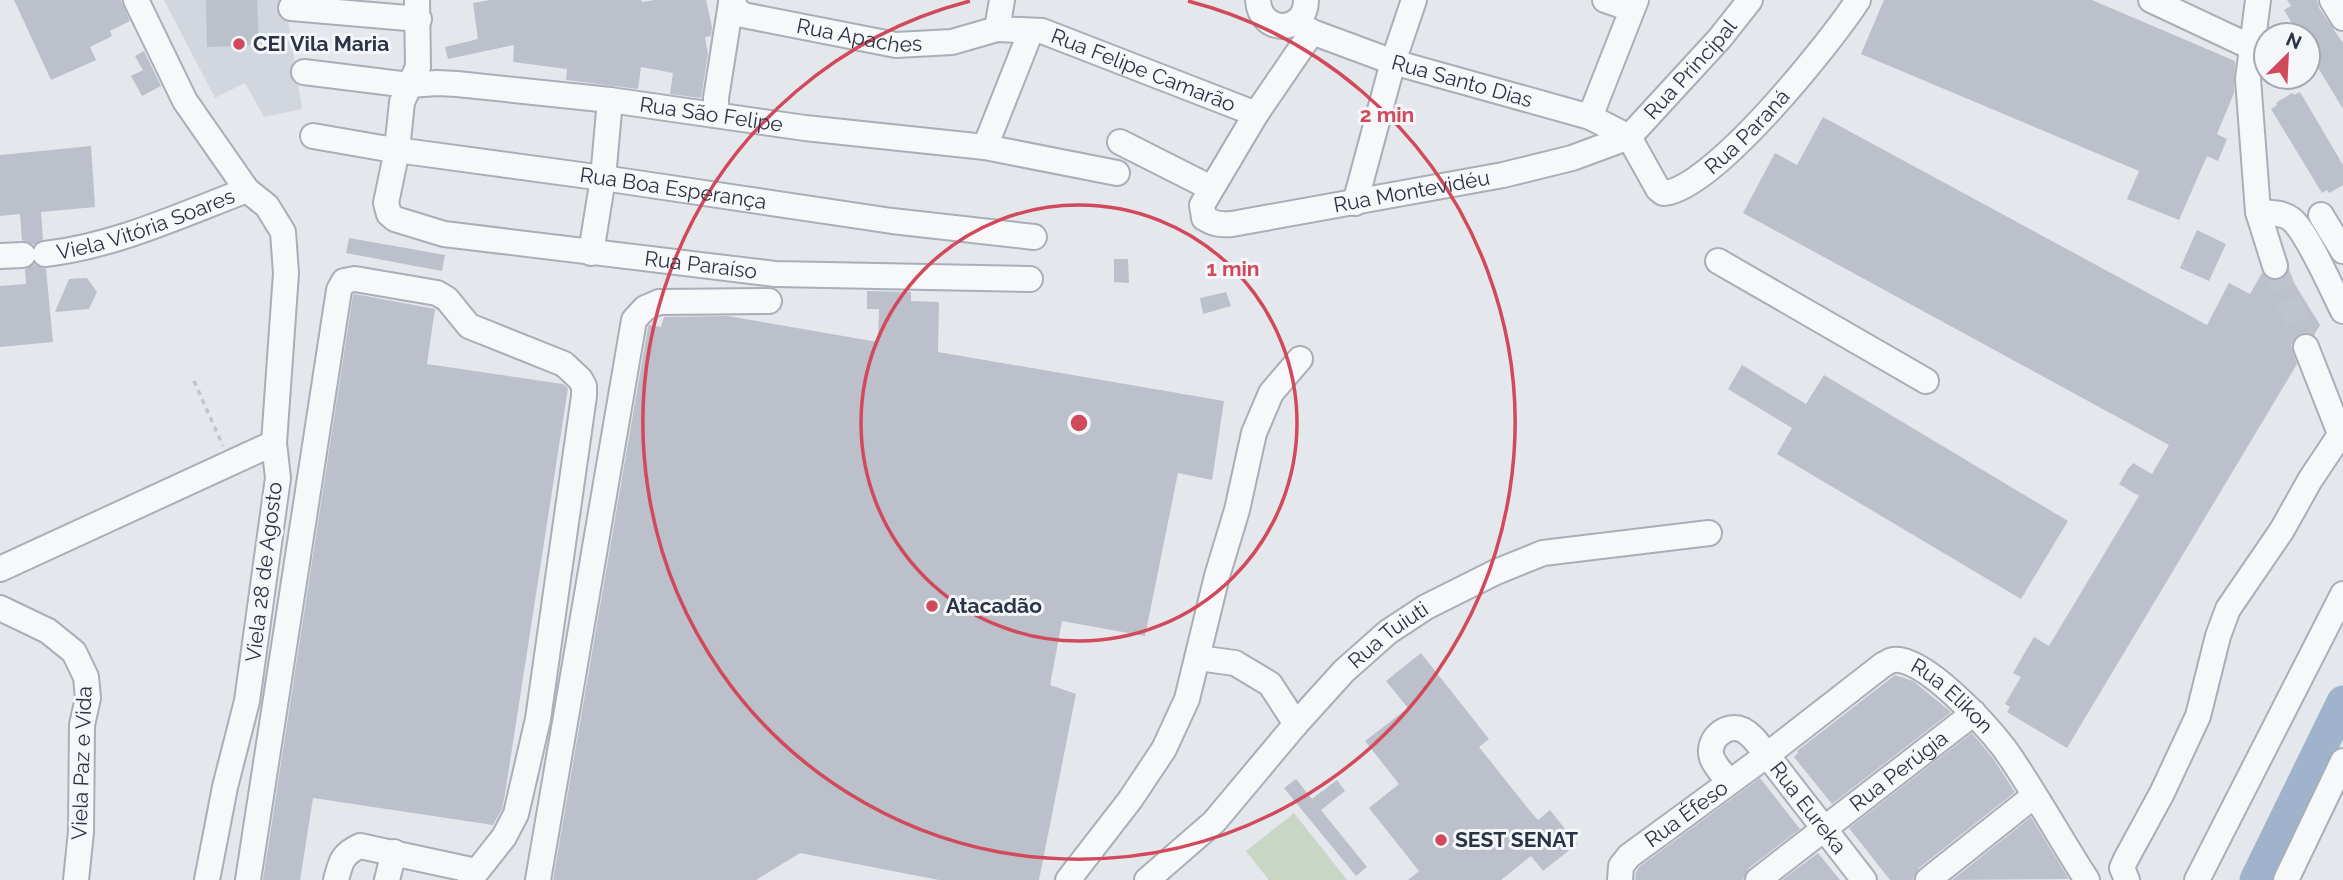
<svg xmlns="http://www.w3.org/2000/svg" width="2343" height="880" font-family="Raleway,sans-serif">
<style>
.built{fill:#d2d6de}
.pitch{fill:#c9d6c5}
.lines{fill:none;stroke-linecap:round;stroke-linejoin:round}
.river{stroke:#9fb4cc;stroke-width:33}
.building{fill:#bbc0ca}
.minor-tunnel{stroke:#bfc3cb;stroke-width:24;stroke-dasharray:24 12;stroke-linecap:butt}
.minor-casing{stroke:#a9aeb7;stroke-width:28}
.path{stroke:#c2c5cb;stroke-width:3.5;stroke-dasharray:5 5;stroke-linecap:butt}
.minor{stroke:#f7f8fa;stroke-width:24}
.ring{fill:none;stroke:#d1495b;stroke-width:3.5}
.poi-dot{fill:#d1495b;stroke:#f4f6f9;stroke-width:2.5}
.labels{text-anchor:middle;stroke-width:6;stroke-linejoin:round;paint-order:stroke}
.street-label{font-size:21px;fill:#2b3445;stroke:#f4f6f9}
.poi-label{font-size:21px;font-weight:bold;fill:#2b3445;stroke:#f4f6f9;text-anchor:start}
.centre{fill:#d1495b;stroke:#f4f6f9;stroke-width:3.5}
.ring-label{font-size:21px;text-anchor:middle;font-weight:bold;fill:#d1495b;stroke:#f4f6f9;stroke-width:6;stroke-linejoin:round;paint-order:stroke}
</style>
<rect width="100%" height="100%" fill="#e4e7ec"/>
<path class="built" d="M164 0H285L302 109 264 117 245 83 215 98Z"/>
<path class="pitch" d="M1294 813 1347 880H1269L1246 851Z"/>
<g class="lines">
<path class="river" d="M2256 880 2343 702"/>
</g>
<path class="building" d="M14 0H121L130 21 110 31 112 36 90 47 96 60 51 80Z
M206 0H257L259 45 207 47Z
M490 0H641L642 2 655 0H706L712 27 711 36 705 37 708 54 701 98 670 94 673 73 641 67 638 89 566 80 567 69 513 62 514 45 448 59 445 47 478 39 473 3Z
M1884 0H2092L2235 61 2234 93 2217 134 2227 139 2218 161 2207 156 2179 220 2127 199 2139 171 1861 54Z
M2287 0H2317L2319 8 2343 43V109L2308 51V35H2299L2284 10 2291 6Z
M144 51 161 86 142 96 131 76 143 70 135 56Z
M2300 92 2343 165V185L2329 193 2327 190 2322 193 2271 109 2277 105 2276 103 2292 93 2294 95Z
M1823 117 2207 325 2229 283 2250 294 2262 273 2272 281 2280 280 2288 273 2320 325 2314 335 2301 333 2294 338 2291 345 2297 364 2067 748 2007 712 2010 707 2005 704 2021 677 2013 673 2034 637 2049 646 2139 496 2119 484 2128 469 2133 463 2152 474 2169 445 1743 213 1775 153 1797 165Z
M91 146 95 207 41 212 43 239 34 245 22 240 20 214 0 216V155Z
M2197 230 2226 244 2209 281 2180 268Z
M349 238 445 255 442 271 346 253Z
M1114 259H1128L1129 283 1114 282Z
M34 264 46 269 53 342 0 347V286L26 284 25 270Z
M87 278 97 292 89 309 55 312 69 279Z
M867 291 911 292V301L939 302 938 352 1224 401 1212 480 1178 473 1145 636 1062 621 1050 685 1076 694 1039 880H939L800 853 756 880H553L648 327 649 325 661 327 664 317 727 316 878 342 879 309H867Z
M1226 292 1231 306 1203 314 1200 298Z
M355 294 435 309 427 364 563 384 568 388 505 794 502 809 493 825 313 798 300 880H263L353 295Z
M1742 365 1806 404 1824 375 2068 521 2021 599 1777 454 1792 428 1728 389Z
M1421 653 1489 739 1479 747 1530 811 1538 820 1550 810 1577 844 1543 871 1531 856 1501 880H1408L1419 871 1369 808 1399 784 1365 741 1408 708 1386 681Z
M1895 675 1913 681 1951 712 1832 804 1794 757 1798 753 1797 751Z
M1972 733 1992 757 2015 792 1919 868 1913 880H1890L1849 828Z
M1760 778 1800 829 1749 868 1743 880H1635L1636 872 1639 867Z
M1296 779 1312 799 1337 780 1345 791 1321 810 1367 867 1356 876 1284 788Z
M2031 817 2069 879 1952 880Z
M1818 853 1840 880H1782Z"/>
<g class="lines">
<path class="minor-tunnel" d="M2275 266 2306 347"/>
<g class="minor-casing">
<g id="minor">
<path d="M136 0 185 101 247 190 267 206 283 232 286 273 274 443 278 478 247 701 225 787 207 880"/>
<path id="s1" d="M417 0 418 67 402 102 397 150 386 203 389 214 395 219 444 234 775 274 1030 279"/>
<path id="s2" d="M731 0 737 10 743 15 896 45 952 42 997 29 1042 31 1256 114"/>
<path d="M1258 0C1260 35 1306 34 1306 0"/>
<path d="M1605 0 1631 9"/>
<path d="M2151 0 2251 47"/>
<path d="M2258 0 2248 79 2258 212 2275 266"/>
<path d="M2332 0 2343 18"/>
<path d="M291 8 419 19"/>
<path id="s3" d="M1296 22 1312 32 1393 62 1590 117 1629 137"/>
<path d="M997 29 1002 0"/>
<path id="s4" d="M1312 32 1256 114 1202 205 1204 218C1214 224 1221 225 1232 224L1503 175 1572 158 1629 137 1720 38 1750 0"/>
<path id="s5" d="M304 72 409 85 437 83 457 84 610 100 805 128 985 147 1117 173"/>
<path d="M716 115V98L731 3"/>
<path d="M1590 117 1636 0"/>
<path id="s6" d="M313 136 382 148 603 178 892 221 1034 237"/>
<path id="s7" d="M1629 137 1658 189 1663 193C1711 192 1831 42 1858 0"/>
<path d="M1120 142 1211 188"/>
<path d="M985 147 1031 31"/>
<path d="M1355 203 1393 62 1414 0"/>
<path d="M2258 212C2269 213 2282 212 2291 219 2307 231 2332 290 2343 311"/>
<path d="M2321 215 2343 251"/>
<path d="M591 253 603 178 610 100"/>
<path id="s8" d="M45 254C115 246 181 215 247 190"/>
<path d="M0 256 23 255"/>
<path d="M1718 261 1926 381"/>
<path d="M2306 347 2343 441"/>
<path d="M0 569 274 443"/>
<path d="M0 608 48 631 74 652 86 677 88 698 82 725 81 832 76 880"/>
<path d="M1198 658 1235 663 1270 684 1296 724"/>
<path id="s9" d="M1728 781C1723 774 1715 766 1712 758 1706 740 1726 722 1743 730 1753 735 1760 747 1767 755L1864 880"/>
<path d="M248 880 339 290 344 281 355 279 437 293 447 299 469 326 564 364 580 379 584 386V396L538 719 516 814 504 837 470 880"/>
<path d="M336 880C341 862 341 855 360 846L476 871"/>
<path d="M387 880 394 852"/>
<path d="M538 880 634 320 645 308 659 302 769 301"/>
<path d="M1068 880 1130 800 1164 749 1187 699 1217 576 1237 510 1254 433 1271 393 1300 359"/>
<path id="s10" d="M1147 880 1214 822 1296 724 1344 671 1388 632 1426 607 1496 572 1543 553 1709 533"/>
<path id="s11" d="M1620 880 1621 866 1629 856 1767 755 1884 664C1885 664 1891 660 1893 660 1923 655 1987 726 2004 748 2034 790 2059 837 2087 880"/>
<path id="s12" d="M1758 880 1974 713"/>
<path d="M1928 880 2034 796"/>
<path d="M2127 880 2122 868 2126 859 2162 793 2198 716 2218 636 2228 609 2282 530 2310 480 2340 435"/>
<path d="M2197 880 2343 594"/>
<path d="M2286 880 2343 761"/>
</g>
</g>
<path class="path" d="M194 381 223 446"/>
<use href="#minor" class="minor"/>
</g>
<g class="ring">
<circle cx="1079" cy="423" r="218"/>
<path d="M1188 1A436 436 0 1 1 970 1"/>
</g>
<g class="poi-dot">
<circle cx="239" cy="44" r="7"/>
<circle cx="932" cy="606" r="7"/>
<circle cx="1441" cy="840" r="7"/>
</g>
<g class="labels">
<g class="street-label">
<text dy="7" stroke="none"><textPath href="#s2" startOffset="138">Rua Apaches</textPath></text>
<text dy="7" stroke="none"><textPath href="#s4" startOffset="746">Rua Principal</textPath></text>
<text dy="7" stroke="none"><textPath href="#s2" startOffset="432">Rua Felipe Camarão</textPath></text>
<text dy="7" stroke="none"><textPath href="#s3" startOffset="177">Rua Santo Dias</textPath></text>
<text dy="7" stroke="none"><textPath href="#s5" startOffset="410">Rua São Felipe</textPath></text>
<text dy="7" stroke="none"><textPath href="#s7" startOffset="172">Rua Paraná</textPath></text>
<text dy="7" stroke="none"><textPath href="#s6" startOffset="364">Rua Boa Esperança</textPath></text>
<text dy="7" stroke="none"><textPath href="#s4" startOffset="430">Rua Montevidéu</textPath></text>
<text dy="7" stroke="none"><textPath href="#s8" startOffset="105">Viela Vitória Soares</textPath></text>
<text dy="7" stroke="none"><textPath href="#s1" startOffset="537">Rua Paraíso</textPath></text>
<text transform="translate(264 572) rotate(-83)" y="7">Viela 28 de Agosto</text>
<text dy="7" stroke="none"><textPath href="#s10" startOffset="345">Rua Tuiuti</textPath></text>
<text dy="7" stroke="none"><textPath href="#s11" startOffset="427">Rua Elikon</textPath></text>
<text transform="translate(82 763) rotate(-88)" y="7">Viela Paz e Vida</text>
<text dy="7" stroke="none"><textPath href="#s12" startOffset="178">Rua Perúgia</textPath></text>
<text dy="7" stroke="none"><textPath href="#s9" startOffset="182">Rua Eureka</textPath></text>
<text dy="7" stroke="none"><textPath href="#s11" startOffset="98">Rua Éfeso</textPath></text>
</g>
<g class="poi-label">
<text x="253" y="51">CEI Vila Maria</text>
<text x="946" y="613">Atacadão</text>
<text x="1455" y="847">SEST SENAT</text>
</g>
</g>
<circle cx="1079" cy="423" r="10" class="centre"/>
<g class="ring-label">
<text x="1387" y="122">2 min</text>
<text x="1233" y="276">1 min</text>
</g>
<g transform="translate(2287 56) rotate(24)"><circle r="33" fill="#f4f6f9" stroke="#a4a8b1" stroke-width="2"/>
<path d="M0-5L12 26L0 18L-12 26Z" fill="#d1495b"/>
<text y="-10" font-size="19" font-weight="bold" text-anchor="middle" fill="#2b3445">N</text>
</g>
</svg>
